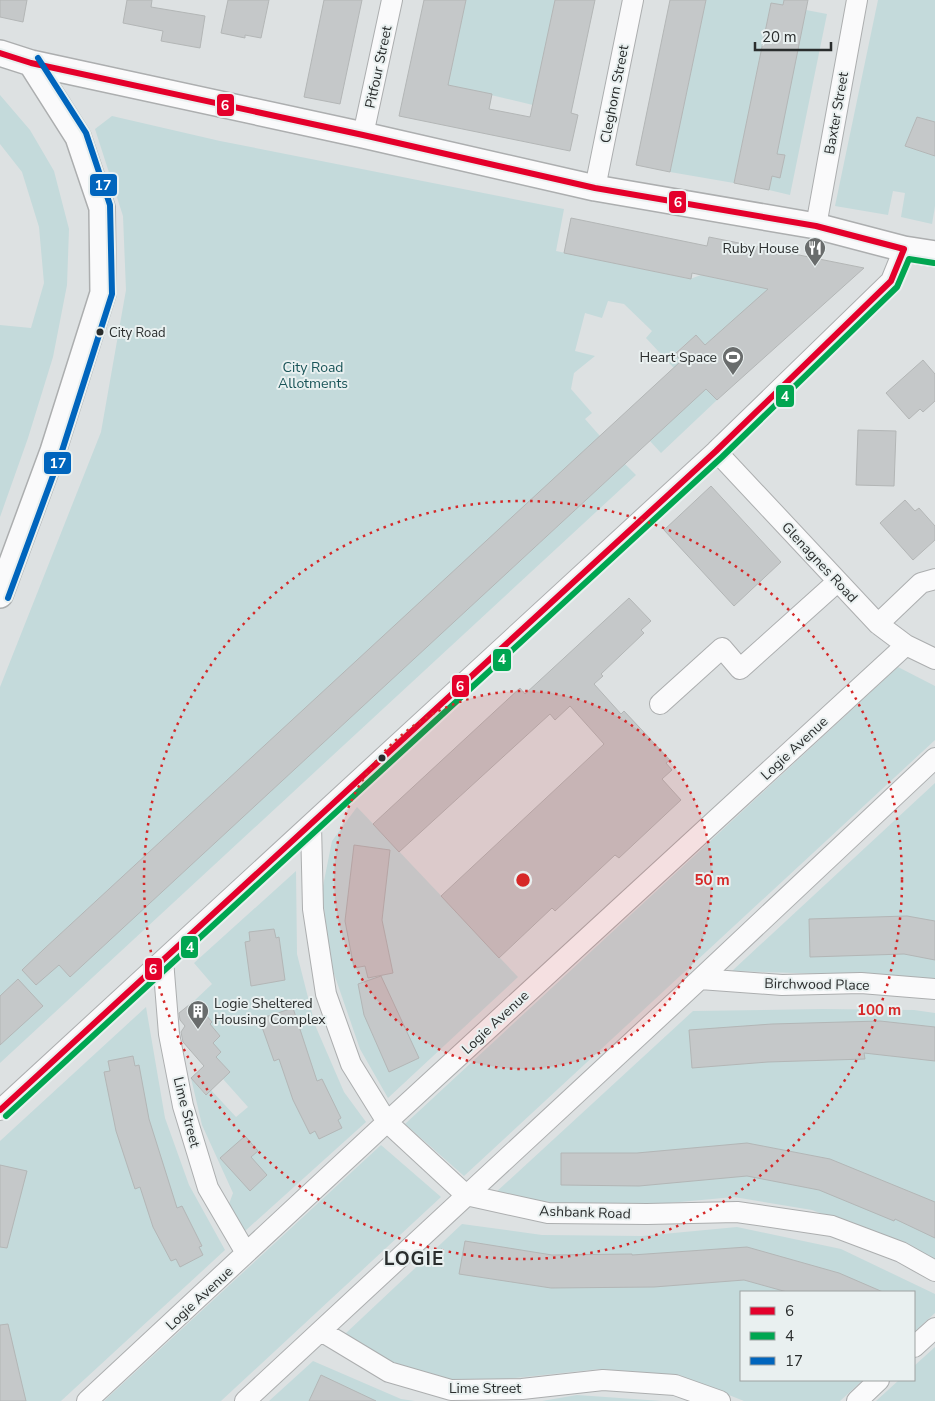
<svg xmlns="http://www.w3.org/2000/svg" width="935" height="1401" font-family="'Nunito Sans',sans-serif">
<style>
.green{fill:#c4dadb}
.building{fill:#c5c8c9;stroke:#b3b6b6}
.lines{fill:none;stroke-linecap:round;stroke-linejoin:round}
.minor-casing{stroke:#acaeaf;stroke-width:22}
.tertiary-casing{stroke:#acaeaf;stroke-width:28}
.minor{stroke:#fafafb;stroke-width:20}
.tertiary{stroke:#fafafb;stroke-width:25}
.bus-1-casing{stroke:#e9f0f0;stroke-width:10}
.bus-2-casing{stroke:#e9f0f0;stroke-width:10}
.bus-3-casing{stroke:#e9f0f0;stroke-width:10}
.bus-1{stroke:#e4002b;stroke-width:6}
.bus-2{stroke:#00a651;stroke-width:6}
.bus-3{stroke:#0065bd;stroke-width:6}
.ring{fill:none;stroke:#d62828;stroke-width:2.5;stroke-dasharray:2.5 5}
.bus-dot{fill:#2a2d2d;stroke:#e9f0f0;stroke-width:2}
.labels{text-anchor:middle;stroke-width:4;stroke-linejoin:round;paint-order:stroke}
.bus-label{font-size:13px;fill:#2a2d2d;stroke:#e9f0f0;text-anchor:start}
.street-label{font-size:14px;fill:#2a2d2d;stroke:#e9f0f0}
.poi-label{font-size:14px;fill:#2a2d2d;stroke:#e9f0f0;text-anchor:end}
.park-label{font-size:14px;fill:#185357;stroke:#e9f0f0}
.district-label{font-size:19px;font-weight:bold;letter-spacing:1px;fill:#2a2d2d;stroke:#e9f0f0}
.centre{fill:#d62828;stroke:#e9f0f0;stroke-width:2.5}
.ring-label{font-size:15px;text-anchor:middle;font-weight:bold;fill:#d62828;stroke:#e9f0f0;stroke-width:4;stroke-linejoin:round;paint-order:stroke}
.line-badge{stroke:#e9f0f0;stroke-width:2}
.badge-label{font-size:14px;text-anchor:middle;font-weight:bold;fill:#fff}
</style>
<rect width="100%" height="100%" fill="#dde1e2"/>
<path class="green" d="M466 0H555L533 105 448 85Z
M706 0H784L783 5 771 3 734 183 670 172Z
M878 0H935V122L917 117 905 146 935 156V206L932 224 901 217 905 193 893 191 888 215 835 206Z
M806 10 827 14 790 195 769 190 772 176 780 177 785 156 776 154Z
M0 95 30 130 54 171 69 229 67 285 53 357 28 438 0 517V325L31 328 44 283 39 227 22 172 0 144Z
M112 116 220 141 564 209 556 251 690 279 701 275 779 291 736 318 705 345 696 335 675 353 717 400 661 453 650 441 699 395 646 338 652 331 624 304 608 301 602 318 585 313 575 351 595 356 574 373 571 389 592 413 585 419 600 436 44 949 70 977 625 464 636 475 0 1063V687L101 432 126 290 123 216 95 129Z
M898 667 935 686V740L464 1176 405 1124Z
M935 783V981L896 976 732 971Z
M357 807 518 977 388 1098 360 1049 331 965 322 891 332 841Z
M296 871 297 954 315 1025 344 1092 366 1122 245 1231 229 1204 233 1193 202 1125 191 1078 205 1095 211 1090 236 1117 248 1107 223 1079 230 1072 216 1057 213 1043 220 1036 210 1024 212 1022 194 1001 212 984 194 963Z
M146 1007 165 1118 189 1185 225 1250 61 1401H0V1141Z
M822 1009 914 1010 935 1013V1261L892 1240 812 1210 734 1197 647 1205 557 1203 494 1194 693 1011Z
M381 1145 441 1197 221 1401H104Z
M462 1224 542 1235 642 1236 737 1227 841 1249 935 1294V1313L914 1332V1292H741V1380H863L840 1401H744L679 1375 600 1369 458 1384 393 1366 345 1334Z
M935 1347V1401H876L899 1380H914V1366Z
M313 1361 401 1399 415 1401H269Z
M577 1395 662 1401H542Z"/>
<path class="building" d="M0 0H27L23 22 0 17Z
M127 0H152L151 7 205 16 200 48 161 41 163 31 123 23Z
M228 0H269L261 38 245 35V38L221 33Z
M324 0H362L340 104 304 97Z
M424 0H466L448 85 492 94 489 109 530 117 555 0H595L571 113 578 115 570 151 399 116Z
M670 0H706L670 172 636 165Z
M784 0H808L777 154 785 155 780 178 772 176 769 190 734 183 771 3 783 5Z
M917 117 935 122V156L905 146Z
M571 218 707 246 709 237 864 268 717 400 706 389 70 977 59 965 36 985 22 970 44 949 681 361 675 354 696 335 705 345 768 289 692 273 691 279 564 253Z
M923 360 935 374V401L923 412 920 409 909 419 886 393Z
M858 430 896 431 894 486 856 485Z
M711 486 781 562 734 606 664 530Z
M905 500 915 511 919 508 935 526V540L913 560 880 523Z
M629 598 651 621 641 630 644 633 601 674 603 676 594 684 621 714 624 711 670 760 666 763 672 770 662 779 681 800 619 858 615 855 555 911 552 908 499 958 441 896 604 744 570 706 555 720 550 714 399 852 373 824 520 688 525 694Z
M354 845 390 850 382 920 393 973 368 978 365 966 354 968 345 921Z
M907 916 935 921V960L904 954 810 957 809 919Z
M274 929 276 938 279 937 285 980 251 986 245 942 250 941 249 932Z
M381 976 419 1058 389 1072 364 1015 358 984Z
M18 979 43 1006 0 1045V996Z
M194 1001 212 1022 210 1024 220 1036 213 1043 221 1052 216 1057 230 1072 206 1095 191 1078 204 1066 183 1042 181 1032 185 1026 180 1020 179 1013Z
M293 1008 317 1081 322 1079 341 1118 338 1120 342 1128 319 1139 315 1131 310 1134 293 1100 279 1059 274 1061 262 1027V1018Z
M880 1021 935 1027V1061L864 1053 865 1059 768 1062 692 1068 689 1030 772 1024Z
M133 1056 135 1066 139 1065 149 1119 177 1208 182 1206 202 1246 199 1247 203 1255 180 1267 176 1259 171 1261 153 1227 140 1187 135 1189 116 1131 104 1072 110 1071 108 1061Z
M245 1136 258 1151 251 1157 267 1175 250 1191 220 1158Z
M747 1143 830 1159 935 1202V1238L895 1219 894 1221 819 1190 747 1176 639 1186 561 1185V1153H637Z
M0 1165 27 1171 7 1248 0 1247Z
M465 1241 552 1255 632 1254V1255L747 1247 839 1273 883 1292H787L744 1280 654 1287 551 1288 459 1274Z
M8 1324 21 1380 26 1401H0V1325Z
M321 1375 376 1401H309Z"/>
<g class="lines">
<g class="minor-casing">
<path id="minor" d="M363 135 392 0
M595 188 633 0
M816 226 857 0
M716 451 878 624 906 645 935 659
M878 624 921 583 935 579
M660 704 722 648 740 669 837 582
M311 825 313 909 326 994 351 1064 387 1122 466 1195 548 1213 647 1214 737 1212 832 1226 901 1252 935 1271
M163 960 169 1034 183 1106 208 1188 246 1253
M700 979 782 985 861 983 935 989
M0 1110 716 451 891 281 904 249
M321 1331 389 1372 451 1390 522 1389 603 1380 675 1385 720 1401
M914 1347 935 1328
M87 1401 387 1122 906 645
M245 1401 700 979 935 758
M857 1401 879 1380"/>
</g>
<g class="tertiary-casing">
<path id="tertiary" d="M0 53 31 63 363 135 595 188 816 226 904 249 935 254
M0 595 53 451 103 293 102 208 78 137 31 63"/>
</g>
<use href="#minor" class="minor"/>
<use href="#tertiary" class="tertiary"/>
<g class="bus-1-casing">
<path id="bus-1" d="M0 53 31 63 363 135 595 188 816 226 904 249
M0 1110 716 451 891 281 904 249"/>
</g>
<g class="bus-2-casing">
<path id="bus-2" d="M6 1116 722 457 897 287 909 259 934 263"/>
</g>
<g class="bus-3-casing">
<path id="bus-3" d="M8 598 61 454 112 294 110 205 86 133 38 58"/>
</g>
<use href="#bus-1" class="bus-1"/>
<use href="#bus-2" class="bus-2"/>
<use href="#bus-3" class="bus-3"/>
</g>
<circle cx="523" cy="880" r="189" fill="#d62828" fill-opacity=".12"/>
<g class="ring">
<circle cx="523" cy="880" r="189"/>
<circle cx="523" cy="880" r="379"/>
</g>
<defs>
<g id="restaurant-pin" transform="scale(1.125)"><path d="M0 17L-7.5 6A9.5 9.5 0 1 1 7.5 6Z" fill="#696c6c" stroke="#e9f0f0"/><path d="M-5-6h1v4h1v-4h1v4h1v-4h1v5L-1.5 .5V6h-2V.5L-5-1ZM5-6V6H3V1.5H1.5Q1.5-4 5-6Z" fill="#fff"/></g>
<g id="stadium-pin" transform="scale(1.125)"><path d="M0 17L-7.5 6A9.5 9.5 0 1 1 7.5 6Z" fill="#696c6c" stroke="#e9f0f0"/><path d="M0-5a6.5 5 0 1 0 0 10a6.5 5 0 1 0 0-10ZM-3.5-1.8h7v3.6h-7Z" fill="#fff"/></g>
<g id="building-pin" transform="scale(1.125)"><path d="M0 17L-7.5 6A9.5 9.5 0 1 1 7.5 6Z" fill="#696c6c" stroke="#e9f0f0"/><path d="M-4-6H4V6H1V3H-1V6H-4ZM-2.5-4.3h1.7v1.8h-1.7ZM.8-4.3h1.7v1.8H.8ZM-2.5-1h1.7V.8h-1.7ZM.8-1h1.7V.8H.8Z" fill="#fff"/></g>
</defs>
<g fill-rule="evenodd">
<use href="#restaurant-pin" x="815" y="248"/>
<use href="#stadium-pin" x="733" y="357"/>
<use href="#building-pin" x="198" y="1011"/>
</g>
<g class="bus-dot">
<circle cx="100" cy="332" r="4.5"/>
<circle cx="382" cy="758" r="4.5"/>
</g>
<g class="labels">
<g class="bus-label">
<text x="109" y="337">City Road</text>
</g>
<g class="street-label">
<text transform="translate(378 67) rotate(-78)" y="5">Pitfour Street</text>
<text transform="translate(614 94) rotate(-79)" y="5">Cleghorn Street</text>
<text transform="translate(836 113) rotate(-80)" y="5">Baxter Street</text>
<text transform="translate(820 562) rotate(47)" y="5">Glenagnes Road</text>
<text transform="translate(794 748) rotate(-43)" y="5">Logie Avenue</text>
<text transform="translate(817 984) rotate(1)" y="5">Birchwood Place</text>
<text transform="translate(495 1022) rotate(-43)" y="5">Logie Avenue</text>
<text transform="translate(187 1112) rotate(76)" y="5">Lime Street</text>
<text transform="translate(585 1212) rotate(2)" y="5">Ashbank Road</text>
<text transform="translate(199 1298) rotate(-43)" y="5">Logie Avenue</text>
<text x="485" y="1393">Lime Street</text>
</g>
<g class="poi-label">
<text x="799" y="253">Ruby House</text>
<text x="717" y="362">Heart Space</text>
<text x="214" y="1008" text-anchor="start">Logie Sheltered<tspan x="214" dy="16">Housing Complex</tspan></text>
</g>
<g class="park-label">
<text x="313" y="372">City Road<tspan x="313" dy="16">Allotments</tspan></text>
</g>
<g class="district-label">
<text x="414" y="1265">LOGIE</text>
</g>
</g>
<circle cx="523" cy="880" r="8" class="centre"/>
<g class="ring-label">
<text x="712" y="885">50 m</text>
<text x="879" y="1015">100 m</text>
</g>
<g class="line-badge">
<rect x="216" y="93" width="19" height="24" rx="5" fill="#e4002b"/>
<rect x="89" y="173" width="29" height="24" rx="5" fill="#0065bd"/>
<rect x="668" y="190" width="19" height="24" rx="5" fill="#e4002b"/>
<rect x="775" y="384" width="20" height="24" rx="5" fill="#00a651"/>
<rect x="43" y="451" width="29" height="24" rx="5" fill="#0065bd"/>
<rect x="492" y="648" width="20" height="24" rx="5" fill="#00a651"/>
<rect x="451" y="674" width="19" height="24" rx="5" fill="#e4002b"/>
<rect x="180" y="935" width="19" height="24" rx="5" fill="#00a651"/>
<rect x="144" y="957" width="19" height="24" rx="5" fill="#e4002b"/>
</g>
<g class="badge-label">
<text x="225" y="110">6</text>
<text x="103" y="190">17</text>
<text x="678" y="207">6</text>
<text x="785" y="401">4</text>
<text x="58" y="468">17</text>
<text x="502" y="664">4</text>
<text x="460" y="691">6</text>
<text x="190" y="952">4</text>
<text x="153" y="974">6</text>
</g>
<rect x="740" y="1291" width="175" height="90" fill="#e9f0f0" stroke="#9da2a2"/>
<rect x="750" y="1307" width="25" height="8" fill="#e4002b" stroke="#9da2a2"/>
<text x="785" y="1316" font-size="15" fill="#2a2d2d">6</text>
<rect x="750" y="1332" width="25" height="8" fill="#00a651" stroke="#9da2a2"/>
<text x="785" y="1341" font-size="15" fill="#2a2d2d">4</text>
<rect x="750" y="1357" width="25" height="8" fill="#0065bd" stroke="#9da2a2"/>
<text x="785" y="1366" font-size="15" fill="#2a2d2d">17</text>
<path d="M755 42v8h76v-8" fill="none" stroke="#2a2d2d" stroke-width="2.5"/>
<text x="762" y="42" font-size="15" fill="#2a2d2d" stroke="#e9f0f0" stroke-width="4" paint-order="stroke">20 m</text>
</svg>
